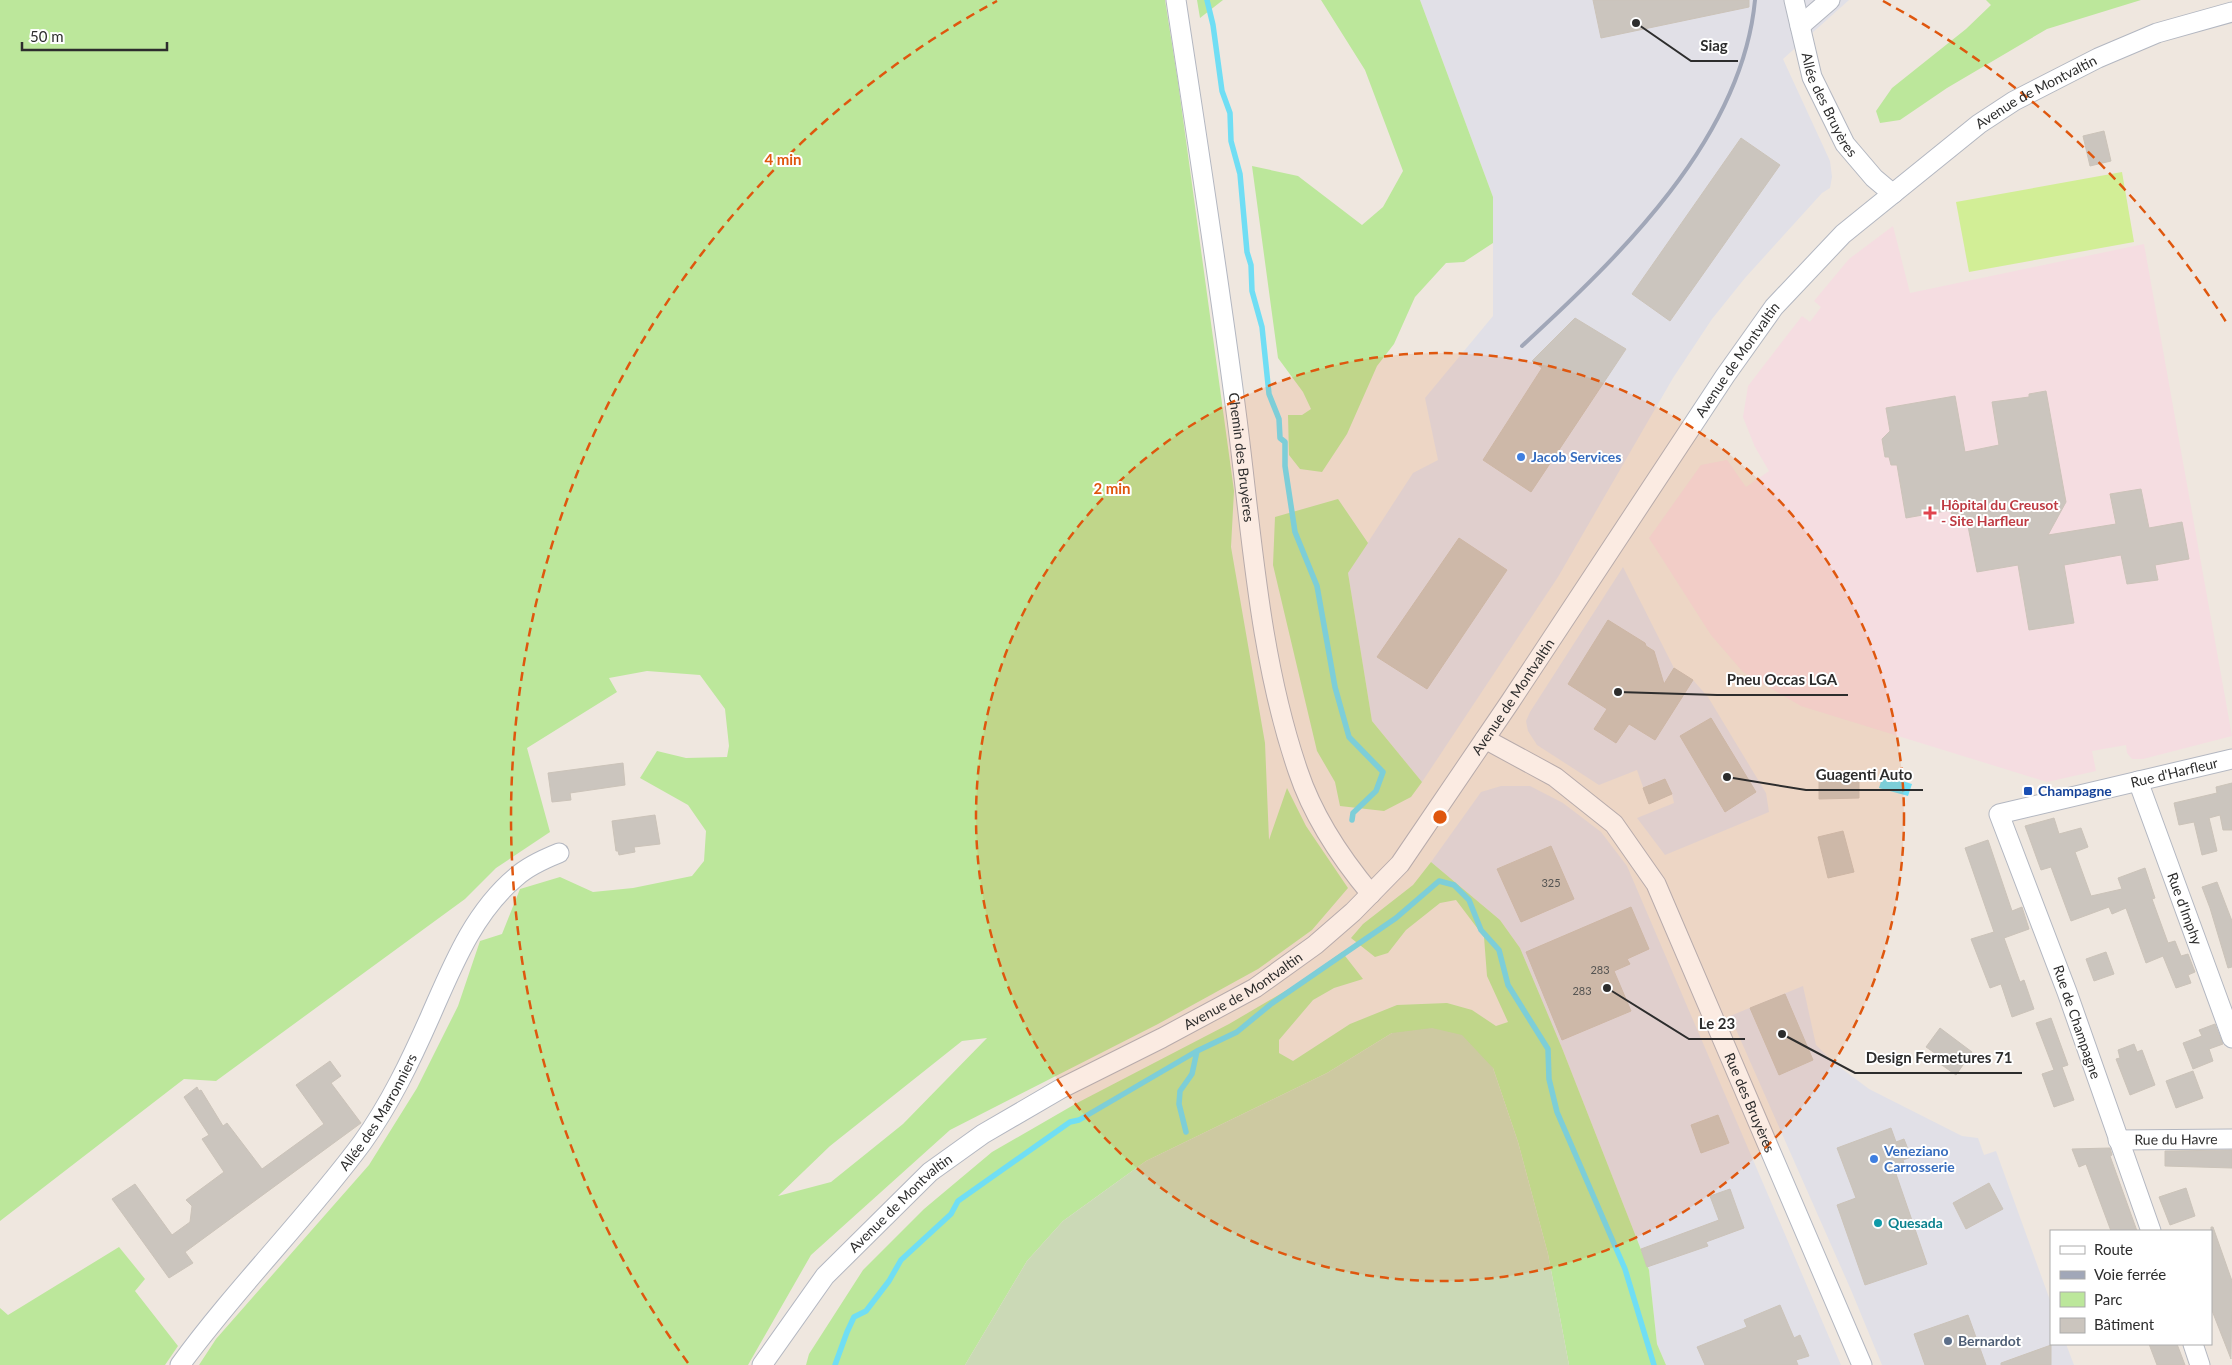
<svg xmlns="http://www.w3.org/2000/svg" width="2232" height="1365" font-family="Lato,sans-serif">
<style>
.industrial{fill:#e1e0e7}
.medical{fill:#f5dde1}
.green{fill:#bce79b;fill-rule:evenodd}
.cemetery{fill:#cbd9b6}
.pitch{fill:#d2ee96}
.water{fill:#70def4}
.lines{fill:none;stroke-linecap:round;stroke-linejoin:round}
.stream{stroke:#70def4;stroke-width:5.5}
.building{fill:#cbc5be;stroke:#cbc3b9}
.minor-casing{stroke:#b3b7c1;stroke-width:21}
.minor{stroke:#fff;stroke-width:19}
.rail{stroke:#a1a7b8;stroke-width:4}
.ring{fill:none;stroke:#df570e;stroke-width:2.5;stroke-dasharray:9 6}
.shop-dot{fill:#3f7fe0;stroke:#fff;stroke-width:2}
.health-dot{fill:#e0444e;stroke:#fff;stroke-width:2}
.transit-dot{fill:#1a4fb4;stroke:#fff;stroke-width:2}
.culture-dot{fill:#0f9aa8;stroke:#fff;stroke-width:2}
.service-dot{fill:#5c6f8a;stroke:#fff;stroke-width:2}
.labels{text-anchor:middle;stroke-width:4;stroke-linejoin:round;paint-order:stroke}
.number-label{font-size:11px;fill:#545351}
.street-label{font-size:14px;fill:#2d2d2d;stroke:#fff}
.shop-label{font-size:14px;font-weight:bold;fill:#366cbe;stroke:#fff;text-anchor:start}
.health-label{font-size:14px;font-weight:bold;fill:#be3a42;stroke:#fff;text-anchor:start}
.transit-label{font-size:14px;font-weight:bold;fill:#164399;stroke:#fff;text-anchor:start}
.culture-label{font-size:14px;font-weight:bold;fill:#0d838f;stroke:#fff;text-anchor:start}
.service-label{font-size:14px;font-weight:bold;fill:#4e5e75;stroke:#fff;text-anchor:start}
.centre{fill:#df570e;stroke:#fff;stroke-width:2.5}
.ring-label{font-size:15px;text-anchor:middle;font-weight:bold;fill:#df570e;stroke:#fff;stroke-width:4;stroke-linejoin:round;paint-order:stroke}
.leader{fill:none;stroke:#2d2d2d;stroke-width:2}
.callout-dot{fill:#2d2d2d;stroke:#fff;stroke-width:2}
.callout-label{font-size:15px;text-anchor:middle;font-weight:bold;fill:#2d2d2d;stroke:#fff;stroke-width:4;stroke-linejoin:round;paint-order:stroke}
</style>
<rect width="100%" height="100%" fill="#efe7df"/>
<path class="industrial" d="M1420 0H1849L1783 59 1830 161 1832 177 1830 188 1822 193 1745 278 1712 319 1673 378 1558 577 1422 782 1372 721 1348 573 1413 473 1438 460 1425 398 1493 316V197Z
M1623 567 1674 668 1693 680 1708 697 1766 793 1769 812 1665 855 1637 818 1674 803 1672 794 1649 804 1637 770 1599 785 1537 745 1528 731 1526 721 1530 712Z
M1501 786H1530L1563 803 1601 832 1627 866 1841 1365H1666L1657 1344 1649 1270 1562 1048 1520 948 1500 920 1431 862 1481 792Z
M1803 986 1816 1045 1833 1062 1869 1089 1962 1136 1978 1138 1984 1155 1996 1151 2051 1303V1344H2066L2074 1365H1882L1851 1290 1730 1016Z"/>
<path class="medical" d="M1893 226 1910 293 2144 244 2232 736 2143 759H2132L2127 753 2126 745 2092 751 2096 771 2047 782 1801 706 1743 672 1711 635 1649 538 1701 465 1727 460 1746 487 1769 471 1755 447 1743 417 1748 386 1802 316 1810 322 1821 307 1814 301 1849 259Z"/>
<path class="green" d="M0 0H1165L1178 82 1234 491 1231 547 1265 743 1269 840 1287 788 1306 826 1348 888 1312 930 1258 969 1158 1024 950 1130 811 1255 748 1365H199L216 1339 369 1165 417 1088 458 1006 480 941 502 934 520 889 560 877 593 892 633 888 692 876 704 861 706 831 688 805 640 778 657 751 686 758 727 757 729 746 725 709 700 675 647 671 609 678 617 692 527 748 550 832 496 868 465 899 216 1081 184 1079 0 1221ZM987 1038 903 1124 831 1182 778 1196 830 1146 962 1041Z
M1197 0H1223L1200 18Z
M1321 0H1420L1493 197V243L1464 262 1446 263 1415 297 1394 344 1377 366 1347 434 1322 472 1300 469 1289 455 1288 415H1302L1311 409 1303 392 1278 358 1252 166 1298 176 1362 225 1383 207 1403 171 1365 70Z
M1986 0H2141L2047 29 1947 88 1900 120 1880 123 1876 111 1892 88 1966 29 1991 5Z
M1338 499 1368 543 1348 573 1372 721 1422 782 1411 797 1384 811 1340 806 1335 782 1317 751 1273 565 1275 517Z
M1431 862 1500 920 1520 948 1562 1048 1649 1270 1657 1344 1666 1365H1569L1548 1254 1518 1142 1493 1068 1392 1033 1327 1073 1146 1161 1063 1221 1027 1261 965 1365H806L809 1354 863 1270 924 1209 992 1152 1077 1103 1229 1024 1299 983 1342 952 1363 979 1334 988 1313 1000 1279 1040V1053L1293 1061 1350 1024 1397 1005 1447 1003 1472 1010 1496 1026 1508 1022 1487 976 1484 937 1456 900 1440 903 1406 930 1388 953 1375 957 1351 938 1363 924 1413 885Z
M119 1247 145 1279 135 1291 178 1346 165 1365H0V1308L8 1315Z"/>
<path class="cemetery" d="M1432 1028 1462 1035 1493 1068 1518 1142 1548 1254 1569 1365H965L1027 1261 1063 1221 1146 1161 1327 1073 1392 1033Z"/>
<path class="pitch" d="M2122 172 2134 242 1969 272 1956 202Z"/>
<path class="water" d="M1883 775 1912 784 1908 796 1879 788Z"/>
<g class="lines">
<path class="stream" d="M1207 0 1213 25 1222 91 1230 113 1231 141 1240 174 1247 252 1251 265 1252 291 1262 327 1269 394 1279 419 1280 438 1285 442V466L1295 532 1317 586 1335 687 1349 737 1383 772 1376 791 1353 813 1352 820
M1186 1132 1179 1104 1180 1091 1192 1074 1197 1051
M835 1365 847 1332 854 1317 866 1311 889 1281 901 1260 951 1214 958 1201 1070 1122 1079 1120 1197 1051 1237 1032 1271 1004 1396 918 1439 881 1454 885 1469 900 1481 930 1499 950 1508 985 1548 1049 1549 1079 1557 1112 1625 1269 1654 1365"/>
</g>
<path class="building" d="M1593 0H1749V7L1601 38Z
M2104 131 2111 161 2090 166 2083 136Z
M1741 138 1780 165 1670 321 1632 294Z
M1575 318 1626 349 1531 492 1483 460 1542 368 1532 361Z
M2046 391 2066 502 2048 535 2116 524 2110 494 2141 489 2149 528 2182 522 2189 559 2155 565 2158 580 2127 584 2121 555 2064 565 2074 623 2029 630 2018 565 1977 572 1967 521 1953 523 1951 510 1906 518 1897 465H1891L1889 457H1885L1882 439 1890 431 1886 408 1955 396 1965 452 1999 445 1992 402 2029 397V394Z
M1459 538 1507 570 1427 689 1377 657Z
M1608 620 1645 643 1646 646 1654 651 1664 684 1674 668 1693 680 1655 740 1629 724 1616 743 1594 729 1607 709 1568 684Z
M1711 718 1756 792 1725 812 1680 736Z
M623 763 625 785 570 793 571 800 552 802 548 773Z
M1859 772V798L1819 799V774Z
M1665 779 1672 794 1649 804 1643 788Z
M2232 783V830H2223L2220 815 2209 818 2217 851 2202 855 2194 822 2179 825 2174 803 2217 793 2216 787Z
M655 815 660 844 634 847 635 852 619 855 618 851H616L612 821Z
M2054 818 2059 834 2081 828 2088 847 2075 852 2091 896 2122 889 2118 878 2145 868 2155 898 2152 899 2168 943 2175 941 2181 956 2188 954 2195 972 2188 975 2191 983 2176 988 2163 956 2146 963 2126 908 2112 914 2109 907 2071 921 2051 867 2041 870 2025 826Z
M1843 831 1854 872 1828 878 1818 837Z
M1988 840 2012 911 2022 907 2029 929 2004 938 2020 982 2024 980 2034 1009 2012 1017 2001 984 1990 988 1971 939 1994 932 1965 848Z
M1551 846 1574 899 1521 922 1497 869Z
M2217 882 2232 921V967L2228 968 2210 908 2202 887Z
M1631 907 1649 949 1627 959 1630 964 1614 971 1631 1011 1562 1040 1526 952Z
M2106 952 2114 974 2094 981 2086 959Z
M1785 994 1813 1060 1779 1075 1750 1008Z
M2051 1018 2068 1065 2062 1067 2074 1100 2054 1107 2042 1074 2054 1070 2036 1023Z
M2215 1024 2223 1044 2209 1049 2213 1061 2193 1069 2183 1043 2202 1036 2199 1030Z
M1940 1028 1972 1052 1956 1075 1939 1063 1942 1058 1926 1047Z
M2134 1044 2137 1052 2142 1050 2155 1085 2130 1095 2116 1059 2120 1058 2118 1050Z
M330 1061 341 1076 331 1083 361 1123 185 1252 193 1263 169 1278 112 1199 135 1184 172 1235 190 1222 192 1206 186 1200 224 1172 202 1139 209 1135 184 1097 197 1087 199 1091 201 1090 223 1126 227 1123 262 1169 324 1124 296 1085Z
M2193 1071 2203 1098 2176 1108 2166 1081Z
M1718 1115 1729 1143 1701 1153 1691 1125Z
M1891 1128 1896 1142 1904 1139 1911 1157 1903 1160 1906 1170 1896 1174 1927 1264 1865 1285 1837 1205 1856 1198 1837 1148Z
M2110 1148 2112 1155 2110 1156 2137 1231H2111L2086 1164 2079 1167 2072 1149Z
M2232 1150V1168L2165 1166V1151Z
M1989 1183 2003 1209 1966 1229 1953 1203Z
M2186 1188 2195 1216 2170 1225 2159 1197Z
M1730 1189 1744 1228 1706 1242 1708 1246 1647 1267 1641 1249 1719 1220 1710 1196Z
M2211 1227H2213L2232 1281 2231 1359 2211 1308Z
M1780 1305 1794 1338 1800 1335 1809 1356 1796 1360 1798 1365H1705L1697 1347 1747 1327 1744 1320Z
M1968 1315 1986 1365H1925L1914 1334Z
M2149 1344H2177L2185 1365H2157Z
M2051 1345V1365H2001V1363Z"/>
<g class="lines">
<g class="minor-casing">
<g id="minor">
<path id="s1" d="M1176 0C1197 139 1219 279 1237 419 1252 536 1259 657 1298 771 1313 816 1340 857 1371 894"/>
<path id="s2" d="M1794 0 1812 77 1845 144 1874 178 1893 194"/>
<path d="M1800 26 1830 0"/>
<path id="s3" d="M1485 739 1555 777 1614 824 1656 884 1862 1365"/>
<path id="s4" d="M2138 781 2232 1038"/>
<path id="s5" d="M2118 1140 2232 1139"/>
<path id="s6" d="M2151 1231 2067 992 1999 814 2232 759"/>
<path d="M2193 1344 2200 1365"/>
<path id="s7" d="M180 1365C236 1288 305 1220 362 1143 390 1104 411 1060 430 1017 452 967 473 913 516 877 528 866 544 859 559 853"/>
<path id="s8" d="M762 1365 825 1276 930 1172 983 1134 1062 1088 1162 1038 1255 988 1315 945 1353 912 1400 864 1510 702 1725 376 1774 307 1843 234 1979 124 2014 101 2098 58 2157 33 2232 12"/>
</g>
</g>
<use href="#minor" class="minor"/>
<path class="rail" d="M1522 346C1619 257 1742 139 1755 0"/>
</g>
<circle cx="1440" cy="817" r="464" fill="#df570e" fill-opacity=".12"/>
<g class="ring">
<circle cx="1440" cy="817" r="464"/>
<path d="M688 1363A929 929 0 0 1 997 1M1883 1A929 929 0 0 1 2228 325"/>
</g>
<g class="shop-dot">
<circle cx="1521" cy="457" r="5"/>
<circle cx="1874" cy="1159" r="5"/>
</g>
<path class="health-dot" d="M1927.5 505.5h5v5h5v5h-5v5h-5v-5h-5v-5h5z"/>
<rect class="transit-dot" x="2023" y="786" width="10" height="10" rx="2.5"/>
<circle class="culture-dot" cx="1878" cy="1223" r="5"/>
<circle class="service-dot" cx="1948" cy="1341" r="5"/>
<g class="labels">
<g class="number-label">
<text x="1551" y="887">325</text>
<text x="1600" y="974">283</text>
<text x="1582" y="995">283</text>
</g>
<g class="street-label">
<text dy="5" stroke="none"><textPath href="#s8" startOffset="1834">Avenue de Montvaltin</textPath></text>
<text dy="5" stroke="none"><textPath href="#s2" startOffset="111">Allée des Bruyères</textPath></text>
<text dy="5" stroke="none"><textPath href="#s8" startOffset="1429">Avenue de Montvaltin</textPath></text>
<text dy="5" stroke="none"><textPath href="#s1" startOffset="462">Chemin des Bruyères</textPath></text>
<text dy="5" stroke="none"><textPath href="#s8" startOffset="1024">Avenue de Montvaltin</textPath></text>
<text dy="5" stroke="none"><textPath href="#s6" startOffset="624">Rue d'Harfleur</textPath></text>
<text dy="5" stroke="none"><textPath href="#s4" startOffset="136">Rue d'Imphy</textPath></text>
<text dy="5" stroke="none"><textPath href="#s8" startOffset="619">Avenue de Montvaltin</textPath></text>
<text transform="translate(2077 1022) rotate(71)" y="5">Rue de Champagne</text>
<text dy="5" stroke="none"><textPath href="#s3" startOffset="466">Rue des Bruyères</textPath></text>
<text dy="5" stroke="none"><textPath href="#s7" startOffset="322">Allée des Marronniers</textPath></text>
<text dy="5" stroke="none"><textPath href="#s5" startOffset="58">Rue du Havre</textPath></text>
<text dy="5" stroke="none"><textPath href="#s8" startOffset="214">Avenue de Montvaltin</textPath></text>
</g>
<g class="shop-label">
<text x="1531" y="462">Jacob Services</text>
<text x="1884" y="1156">Veneziano<tspan x="1884" dy="16">Carrosserie</tspan></text>
</g>
<g class="health-label">
<text x="1941" y="510">Hôpital du Creusot<tspan x="1941" dy="16">- Site Harfleur</tspan></text>
</g>
<g class="transit-label">
<text x="2038" y="796">Champagne</text>
</g>
<g class="culture-label">
<text x="1888" y="1228">Quesada</text>
</g>
<g class="service-label">
<text x="1958" y="1346">Bernardot</text>
</g>
</g>
<circle cx="1440" cy="817" r="8" class="centre"/>
<g class="ring-label">
<text x="783" y="165">4 min</text>
<text x="1112" y="494">2 min</text>
</g>
<path class="leader" d="M1636 23L1691 61H1738M1618 692L1717 695H1848M1727 777L1806 790H1923M1607 988L1689 1039H1745M1782 1034L1855 1073H2022"/>
<g class="callout-dot">
<circle cx="1636" cy="23" r="5"/>
<circle cx="1618" cy="692" r="5"/>
<circle cx="1727" cy="777" r="5"/>
<circle cx="1607" cy="988" r="5"/>
<circle cx="1782" cy="1034" r="5"/>
</g>
<g class="callout-label">
<text x="1714" y="51">Siag</text>
<text x="1782" y="685">Pneu Occas LGA</text>
<text x="1864" y="780">Guagenti Auto</text>
<text x="1717" y="1029">Le 23</text>
<text x="1939" y="1063">Design Fermetures 71</text>
</g>
<rect x="2050" y="1230" width="162" height="115" fill="#ffffff" stroke="#ababab"/>
<rect x="2060" y="1246" width="25" height="8" fill="#ffffff" stroke="#ababab"/>
<text x="2094" y="1255" font-size="15" fill="#2d2d2d">Route</text>
<rect x="2060" y="1271" width="25" height="8" fill="#a1a7b8" stroke="#ababab"/>
<text x="2094" y="1280" font-size="15" fill="#2d2d2d">Voie ferrée</text>
<rect x="2060" y="1292" width="25" height="15" fill="#bce79b" stroke="#ababab"/>
<text x="2094" y="1305" font-size="15" fill="#2d2d2d">Parc</text>
<rect x="2060" y="1318" width="25" height="15" fill="#cbc5be" stroke="#ababab"/>
<text x="2094" y="1330" font-size="15" fill="#2d2d2d">Bâtiment</text>
<path d="M22 42v8h145v-8" fill="none" stroke="#2d2d2d" stroke-width="2.5"/>
<text x="30" y="42" font-size="15" fill="#2d2d2d" stroke="#ffffff" stroke-width="4" paint-order="stroke">50 m</text>
</svg>
